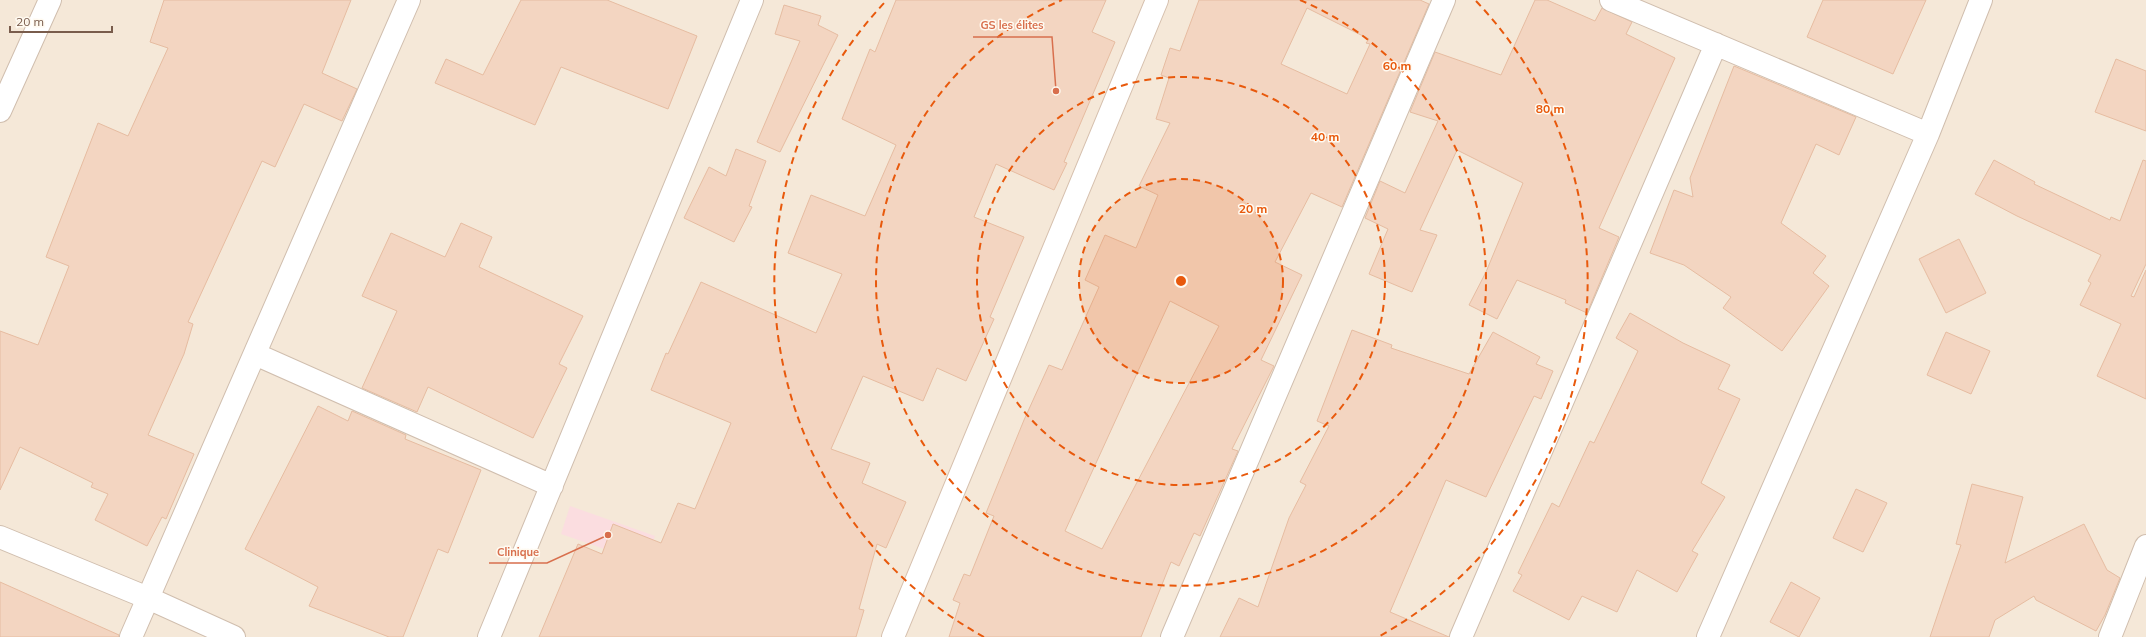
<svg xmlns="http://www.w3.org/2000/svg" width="2146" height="637" font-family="Mulish,sans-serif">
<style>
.residential{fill:#f5e8d8}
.medical{fill:#fbdde0}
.building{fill:#f3d5c1;stroke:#e6bca1;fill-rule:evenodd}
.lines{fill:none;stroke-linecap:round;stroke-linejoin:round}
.street-casing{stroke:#d0beae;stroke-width:24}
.secondary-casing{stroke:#d6c0ae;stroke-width:24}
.street{stroke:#fff;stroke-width:22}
.secondary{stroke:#fff;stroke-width:22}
.ring{fill:none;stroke:#e8590c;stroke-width:2;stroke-dasharray:7 5}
.centre{fill:#e8590c;stroke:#fffaf1;stroke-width:2}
.ring-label{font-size:12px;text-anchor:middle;font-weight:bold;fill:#e8590c;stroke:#fffaf1;stroke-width:3;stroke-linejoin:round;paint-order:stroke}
.leader{fill:none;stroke:#d86f4d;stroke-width:1.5}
.callout-dot{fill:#d86f4d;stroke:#fffaf1;stroke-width:1.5}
.callout-label{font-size:11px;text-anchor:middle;font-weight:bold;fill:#d86f4d;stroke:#fffaf1;stroke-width:3;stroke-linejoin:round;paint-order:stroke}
</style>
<rect width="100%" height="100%" fill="#fdf6ea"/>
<path class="residential" d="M0 0H2146V637H0Z"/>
<path class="medical" d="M570 506 655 536 645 563 561 534Z"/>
<path class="building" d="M164 0H351L322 73 357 89 342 121 304 104 275 167 262 161 188 322 193 324 184 354 148 435 194 454 166 519 162 517 147 546 95 520 108 494 91 487 93 483 20 447 0 490V331L38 345 69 266 46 257 98 123 128 136 168 48 150 42Z
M521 0H607L697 36 668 109 561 67 535 125 435 83 446 59 483 75Z
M896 0H1106L1092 32 1115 42 1064 162 1067 163 1054 190 996 164 974 217 1024 237 990 317 994 319 966 381 937 368 923 401 863 376 831 449 870 463 862 483 906 502 886 548 877 544 859 609 864 610 856 637H539L578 544 602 554 613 524 661 543 678 503 695 509 731 423 651 390 666 353 668 354 701 282 816 333 842 274 788 253 811 195 865 216 896 145 842 119 870 49 875 52Z
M1199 0H1420L1429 4 1342 207 1311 193 1275 262 1302 275 1261 360 1274 366 1232 449 1238 451 1200 536 1194 533 1179 566 1171 562 1141 637H949L960 603 953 600 964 574 970 576 994 516 986 513 1024 420 1049 365 1062 370 1099 287 1085 280 1105 235 1136 248 1158 195 1139 186 1170 123 1156 119 1169 78 1161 75 1170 48 1180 51ZM1307 8 1369 39 1366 43 1370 44 1347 94 1281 64ZM1170 301 1219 326 1102 549 1065 531Z
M1535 0H1547L1595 21 1602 8 1632 22 1626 34 1675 58 1599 228 1619 237 1587 313 1565 303 1566 300 1517 280 1497 319 1469 305 1486 272 1523 183 1457 150 1420 230 1437 235 1412 292 1369 274 1388 229 1365 218 1380 181 1405 193 1438 121 1410 112 1435 52 1501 75Z
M1823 0H1926L1893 74 1807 37Z
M784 5 821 16 818 25 838 35 780 152 757 142 800 41 775 34Z
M2116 59 2146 71V131L2095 112Z
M1734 66 1856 117 1839 155 1816 144 1781 223 1826 256 1813 273 1829 286 1782 351 1723 308 1731 297 1684 265 1650 253 1674 190 1693 197 1690 178Z
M736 149 766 161 749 206 752 207 734 242 684 218 709 167 726 176Z
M1994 160 2035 182 2034 184 2110 220 2111 217 2120 221 2143 160 2146 161V264L2131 296 2134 297 2146 270V399L2097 376 2121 324 2080 305 2091 283 2088 281 2101 255 2017 216 1975 194Z
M461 223 492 237 479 267 583 316 559 364 567 368 533 438 428 387 417 412 362 388 397 311 362 296 391 233 445 257Z
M1959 239 1986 293 1946 313 1919 259Z
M1630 313 1683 343 1730 365 1718 389 1740 399 1701 483 1725 497 1692 551 1698 554 1677 592 1637 570 1617 612 1582 596 1569 620 1513 591 1522 575 1518 573 1552 503 1559 507 1590 441 1594 443 1638 351 1616 338Z
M1352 330 1392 345 1391 348 1469 374 1493 332 1540 357 1536 364 1553 371 1541 399 1534 396 1486 497 1446 480 1390 612 1449 637H1220L1239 598 1258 607 1289 518 1306 485 1300 482 1329 426 1317 421Z
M1946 332 1990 351 1971 394 1927 375Z
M318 406 348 421 352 411 406 435 405 439 481 470 448 553 438 549 403 637H389L309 606 318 587 245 549Z
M1972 484 2023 497 2005 563 2084 524 2107 570 2120 578 2105 615 2096 631 2036 600 2034 596 1995 620 1989 637H1930L1961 545 1956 544Z
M1856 489 1887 503 1863 552 1833 538Z
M0 582 119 635V637H0Z
M1791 582 1820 598 1799 637 1770 622Z"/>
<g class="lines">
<g class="street-casing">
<path id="street" d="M1611 0 1928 134
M0 111 50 0
M255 354 552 486
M0 537 148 598 234 637
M131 637 409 0
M489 637 752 0
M1172 637 1444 0
M1461 637 1716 44
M1708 637 1928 134 1981 0
M2110 637 2146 546"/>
</g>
<g class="secondary-casing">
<path id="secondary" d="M893 637 1157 0"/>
</g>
<use href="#street" class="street"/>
<use href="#secondary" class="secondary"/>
</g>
<circle cx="1181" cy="281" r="102" fill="#e8590c" fill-opacity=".12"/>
<g class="ring">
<circle cx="1181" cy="281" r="102"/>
<circle cx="1181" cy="281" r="204"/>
<path d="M1300 0A305 305 0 1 1 1062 0"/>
<path d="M984 637A407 407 0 0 1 886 1M1476 1A407 407 0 0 1 1378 637"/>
</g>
<circle cx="1181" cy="281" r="6" class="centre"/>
<g class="ring-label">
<text x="1397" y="70">60 m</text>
<text x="1550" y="113">80 m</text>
<text x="1325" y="141">40 m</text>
<text x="1253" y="213">20 m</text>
</g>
<path class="leader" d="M1056 91L1052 37H973M608 535L547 563H489"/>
<g class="callout-dot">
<circle cx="1056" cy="91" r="4"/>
<circle cx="608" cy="535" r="4"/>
</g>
<g class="callout-label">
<text x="1012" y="29">GS les élites</text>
<text x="518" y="556">Clinique</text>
</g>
<path d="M10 26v6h102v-6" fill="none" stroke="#795c4c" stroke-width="2"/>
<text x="16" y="26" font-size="12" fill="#795c4c" stroke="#fffaf1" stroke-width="3" paint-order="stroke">20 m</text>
</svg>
